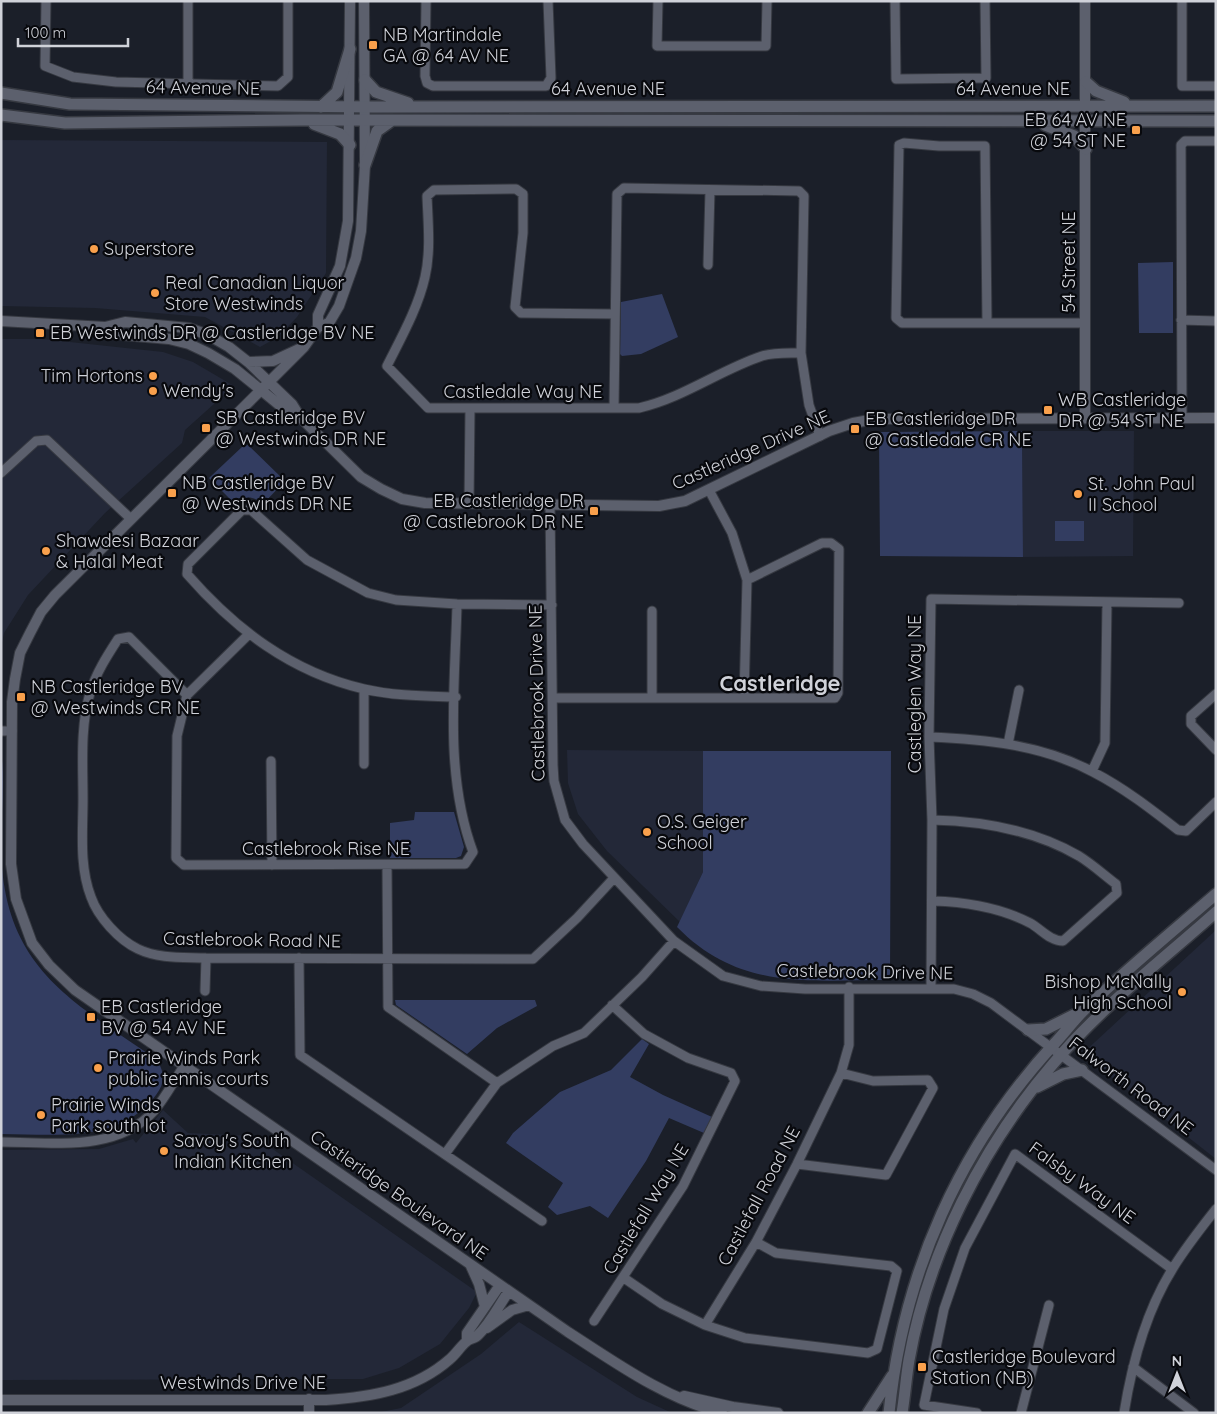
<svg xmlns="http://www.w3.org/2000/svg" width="1217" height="1414" font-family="Quicksand,sans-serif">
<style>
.built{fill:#232838}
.green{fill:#333d61}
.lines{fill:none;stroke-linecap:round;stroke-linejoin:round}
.minor-casing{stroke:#363941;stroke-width:11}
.tertiary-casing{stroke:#363941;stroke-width:12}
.secondary-casing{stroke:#363941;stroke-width:14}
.minor{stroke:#5c606d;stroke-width:9}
.tertiary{stroke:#5c606d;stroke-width:10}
.secondary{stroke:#5c606d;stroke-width:11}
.poi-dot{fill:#f9a04c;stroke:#08090d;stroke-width:2}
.labels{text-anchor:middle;stroke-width:4.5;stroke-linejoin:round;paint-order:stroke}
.poi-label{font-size:18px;fill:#d0d2d9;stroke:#08090d;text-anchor:start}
.street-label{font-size:18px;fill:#d0d2d9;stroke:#08090d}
.district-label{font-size:22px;font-weight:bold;fill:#d0d2d9;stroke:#08090d}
</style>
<rect width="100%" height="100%" fill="#1b1f29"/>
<path class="built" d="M1 140 327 142 326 273 297 317 278 337 260 347 205 317 95 308 1 306Z
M1 339H42L163 352 193 362 234 386 185 430 182 443 105 513 28 595 4 633 1 648Z
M1022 431H1134L1133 556 1023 557Z
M567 750 703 751V872L680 922 607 851 578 814 568 783Z
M1216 930V1159L1082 1054Z
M163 1110 188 1133 254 1136 477 1292 469 1308 440 1344 399 1368 363 1379 1 1380V1150L99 1149 133 1139 136 1143Z
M519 1322 637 1397 672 1413H376L401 1408 481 1354Z"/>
<path class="green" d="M1173 262V333H1139L1138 263Z
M662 294 678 337 641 354 622 356 620 354 621 302Z
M1022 431 1023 557 880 556 879 432Z
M248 445 285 481 263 504C254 496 243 495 235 504L209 478 243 446Z
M1055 521H1084V541H1055Z
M703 751H891L890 980C808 980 740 991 677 927L703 872Z
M1 753C6 784 0 820 1 852 5 969 71 1000 157 1060 165 1073 165 1083 156 1095 119 1144 56 1134 1 1134Z
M415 812H454L464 847 461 856 456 858H390V823L414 820Z
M395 1000H535L537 1006 497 1028 467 1054 396 1005Z
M642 1039 649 1044 630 1077 663 1095 712 1117 704 1133 669 1118 646 1161 608 1218 590 1206 557 1215 548 1207 563 1183 506 1143 513 1133 560 1092 611 1070Z"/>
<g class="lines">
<g class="minor-casing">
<path id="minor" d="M46 1 45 66 73 77 116 82 278 86 288 77V1
M188 1V85
M426 1 425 76 427 83 433 86H546L551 78 548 1
M658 1 657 46H766L767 1
M895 1 896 79 986 78 985 1
M1182 1V86H1216
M708 265 710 190
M615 314 521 313 515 307 523 233V194L516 189 434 190 427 196C428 222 431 251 425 277 418 308 401 338 387 366L428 408H639C683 398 720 370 762 356 775 352 788 353 801 353
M1181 320 1216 321
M987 322 985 146H939L904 143 899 145 896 318 902 323H1085
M614 408 617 194 624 188 799 191 804 196 801 353 809 405 820 436
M1182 418 1181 145 1185 141H1216
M1 473 36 441 47 440 131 519
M709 490 732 533 747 580 744 698
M469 503 470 408
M550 505 553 765 554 781 565 820 583 844 674 941 723 976 761 986 805 989H954L973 994 991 1003 1216 1170
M248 635 187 695 177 736 176 858 184 865 465 864 473 852C444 774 455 686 457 604
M364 689V764
M1216 694 1191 716V724L1216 750
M187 695 129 637 118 639C107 656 96 673 90 693 80 727 83 764 83 799 83 831 79 866 91 897 98 917 119 940 138 949 159 959 184 957 206 958L533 959 577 918 614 878
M456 697C425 696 394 696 364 689 291 672 235 629 187 574L188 564 242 510H251L307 560 368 593 396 600 457 604 552 605
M554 698H835L838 693 839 549 831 543H822L747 580
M652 698V611
M1 731H12
M929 737C984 739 1043 745 1093 772 1124 788 1151 809 1178 830L1186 831 1216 802
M1008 744 1019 690
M271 761 272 865
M1092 771 1105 743 1107 602
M932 820C984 821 1034 830 1079 856 1092 864 1104 875 1116 884L1117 893 1063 941C1050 941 1041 929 1030 923 999 907 967 902 933 901
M387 866 388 1007 497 1083
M299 958 300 1055 542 1221
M931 987 932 820 929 737 931 599 1179 603
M205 991 206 958
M1 1142C51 1142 116 1153 154 1111 165 1098 174 1081 184 1066
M445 1154 497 1083 553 1046 584 1033 642 977 674 941
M797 1164 886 1175 933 1088 928 1080 873 1081 841 1073
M624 1278 662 1304 705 1325 756 1242 797 1164 841 1073 849 1045V987
M594 1321 683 1186 735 1081 731 1073 688 1058 644 1034 612 1005
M705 1325 745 1338 868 1353 877 1349 897 1271 891 1266 776 1253 756 1242
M1133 1367 1194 1413
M977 1413 924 1405 944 1309 965 1248 1015 1154 1172 1269
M1021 1413 1049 1305
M1124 1413C1132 1363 1146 1311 1173 1268 1186 1247 1201 1228 1216 1209"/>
</g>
<g class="tertiary-casing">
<path id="tertiary" d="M364 1 365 165 361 231 356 258 339 306 329 323 318 327 304 347 274 377 55 595 41 612 30 633 20 653 15 679 12 702 11 864 16 899 32 943 49 965 75 990 568 1332C616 1363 666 1399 722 1413
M1085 1V418
M1 321 105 327 125 322 189 328 208 335 229 347 248 362 292 404 300 417 361 477 381 489 402 499 425 503 659 506 685 501 829 431 853 423 875 419 1216 418
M105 327 123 335 169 339 189 344 208 353 235 369 288 412 300 417
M318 327V315L340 266 348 221 350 1
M248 362 273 361 299 349
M470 1264 479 1284 485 1307
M487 1328 512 1310 529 1305
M467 1340V1333L500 1285
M684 1396 733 1407 778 1413
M309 1399V1413
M1 1400H326C371 1397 415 1390 450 1359 456 1354 460 1347 466 1342 469 1338 475 1339 478 1335 491 1323 499 1305 509 1291"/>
</g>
<g class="secondary-casing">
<path id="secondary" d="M365 80 376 92 408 103
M1086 82 1096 91 1124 102
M1 93 70 104 374 107 1216 106
M321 107 337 92 350 49
M1 115 65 123 303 120 1216 121
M314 124 340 134 350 145
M1045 125 1074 136 1086 149
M365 165 377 131 391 121
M1028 1030 1046 1029 1078 1013
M1037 1087 1063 1074 1082 1070
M868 1413 892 1376
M889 1413C903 1273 960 1146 1055 1043 1065 1032 1074 1020 1085 1009 1127 969 1172 932 1216 894
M902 1413C905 1395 906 1378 909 1360 928 1253 982 1147 1053 1064 1100 1008 1161 961 1216 912"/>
</g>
<use href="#minor" class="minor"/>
<use href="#tertiary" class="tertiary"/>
<use href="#secondary" class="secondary"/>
</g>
<g class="poi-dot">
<rect x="368" y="40" width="10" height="10" rx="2.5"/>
<rect x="1131" y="125" width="10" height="10" rx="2.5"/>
<circle cx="94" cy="249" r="5"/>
<circle cx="155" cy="293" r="5"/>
<rect x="35" y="328" width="10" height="10" rx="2.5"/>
<circle cx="153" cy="376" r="5"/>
<circle cx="153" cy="391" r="5"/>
<rect x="1043" y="405" width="10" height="10" rx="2.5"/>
<rect x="201" y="423" width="10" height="10" rx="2.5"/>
<rect x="850" y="424" width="10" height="10" rx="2.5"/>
<rect x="167" y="488" width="10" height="10" rx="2.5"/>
<circle cx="1078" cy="494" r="5"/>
<rect x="589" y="506" width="10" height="10" rx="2.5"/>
<circle cx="46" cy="551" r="5"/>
<rect x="16" y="692" width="10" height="10" rx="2.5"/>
<circle cx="647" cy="832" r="5"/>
<circle cx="1182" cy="992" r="5"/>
<rect x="86" y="1012" width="10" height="10" rx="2.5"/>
<circle cx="98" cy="1068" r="5"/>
<circle cx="41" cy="1115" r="5"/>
<circle cx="164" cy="1151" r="5"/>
<rect x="917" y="1362" width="10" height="10" rx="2.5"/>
</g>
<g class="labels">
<g class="poi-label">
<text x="383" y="41">NB Martindale<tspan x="383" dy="21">GA @ 64 AV NE</tspan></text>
<text x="1126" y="126" text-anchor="end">EB 64 AV NE<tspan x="1126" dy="21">@ 54 ST NE</tspan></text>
<text x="104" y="255">Superstore</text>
<text x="165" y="289">Real Canadian Liquor<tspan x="165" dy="21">Store Westwinds</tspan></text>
<text x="50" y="339">EB Westwinds DR @ Castleridge BV NE</text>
<text x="143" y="382" text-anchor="end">Tim Hortons</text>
<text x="163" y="397">Wendy's</text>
<text x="1058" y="406">WB Castleridge<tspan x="1058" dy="21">DR @ 54 ST NE</tspan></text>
<text x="216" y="424">SB Castleridge BV<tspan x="216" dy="21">@ Westwinds DR NE</tspan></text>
<text x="865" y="425">EB Castleridge DR<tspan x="865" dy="21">@ Castledale CR NE</tspan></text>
<text x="182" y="489">NB Castleridge BV<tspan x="182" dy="21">@ Westwinds DR NE</tspan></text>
<text x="1088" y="490">St. John Paul<tspan x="1088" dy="21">II School</tspan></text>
<text x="584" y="507" text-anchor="end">EB Castleridge DR<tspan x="584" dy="21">@ Castlebrook DR NE</tspan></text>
<text x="56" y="547">Shawdesi Bazaar<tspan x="56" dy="21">&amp; Halal Meat</tspan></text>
<text x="31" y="693">NB Castleridge BV<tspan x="31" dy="21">@ Westwinds CR NE</tspan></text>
<text x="657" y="828">O.S. Geiger<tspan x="657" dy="21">School</tspan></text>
<text x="1172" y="988" text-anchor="end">Bishop McNally<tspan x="1172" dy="21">High School</tspan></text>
<text x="101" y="1013">EB Castleridge<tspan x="101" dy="21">BV @ 54 AV NE</tspan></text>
<text x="108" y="1064">Prairie Winds Park<tspan x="108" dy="21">public tennis courts</tspan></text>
<text x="51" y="1111">Prairie Winds<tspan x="51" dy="21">Park south lot</tspan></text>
<text x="174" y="1147">Savoy's South<tspan x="174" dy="21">Indian Kitchen</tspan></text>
<text x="932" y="1363">Castleridge Boulevard<tspan x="932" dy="21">Station (NB)</tspan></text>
</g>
<g class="street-label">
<text transform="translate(203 88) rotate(1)" y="6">64 Avenue NE</text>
<text x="608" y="95">64 Avenue NE</text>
<text x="1013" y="95">64 Avenue NE</text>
<text transform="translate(1069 262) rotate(-90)" y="6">54 Street NE</text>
<text x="523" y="398">Castledale Way NE</text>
<text transform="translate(751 450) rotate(-24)" y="6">Castleridge Drive NE</text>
<text transform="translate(537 693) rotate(-91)" y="6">Castlebrook Drive NE</text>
<text transform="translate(915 694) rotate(-90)" y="6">Castleglen Way NE</text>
<text x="326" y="855">Castlebrook Rise NE</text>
<text transform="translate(252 940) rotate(1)" y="6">Castlebrook Road NE</text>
<text transform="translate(865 972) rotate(1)" y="6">Castlebrook Drive NE</text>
<text transform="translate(1131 1086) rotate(37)" y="6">Falworth Road NE</text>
<text transform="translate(1082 1183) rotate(36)" y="6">Falsby Way NE</text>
<text transform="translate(399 1195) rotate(35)" y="6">Castleridge Boulevard NE</text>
<text transform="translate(759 1196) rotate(-62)" y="6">Castlefall Road NE</text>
<text transform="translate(646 1209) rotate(-59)" y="6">Castlefall Way NE</text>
<text x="243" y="1389">Westwinds Drive NE</text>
</g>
<g class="district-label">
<text x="780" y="691">Castleridge</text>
</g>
</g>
<rect width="1217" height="1414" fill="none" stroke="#d0d2d9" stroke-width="5"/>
<g transform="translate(1177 1374)" stroke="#08090d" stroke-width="4" paint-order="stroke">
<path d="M0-4L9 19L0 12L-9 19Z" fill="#d0d2d9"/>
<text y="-8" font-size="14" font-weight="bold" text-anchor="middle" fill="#d0d2d9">N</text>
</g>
<path d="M18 38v8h110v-8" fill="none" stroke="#d0d2d9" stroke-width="2.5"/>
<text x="25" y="38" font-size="15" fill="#d0d2d9" stroke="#08090d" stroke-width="4" paint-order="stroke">100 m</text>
</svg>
